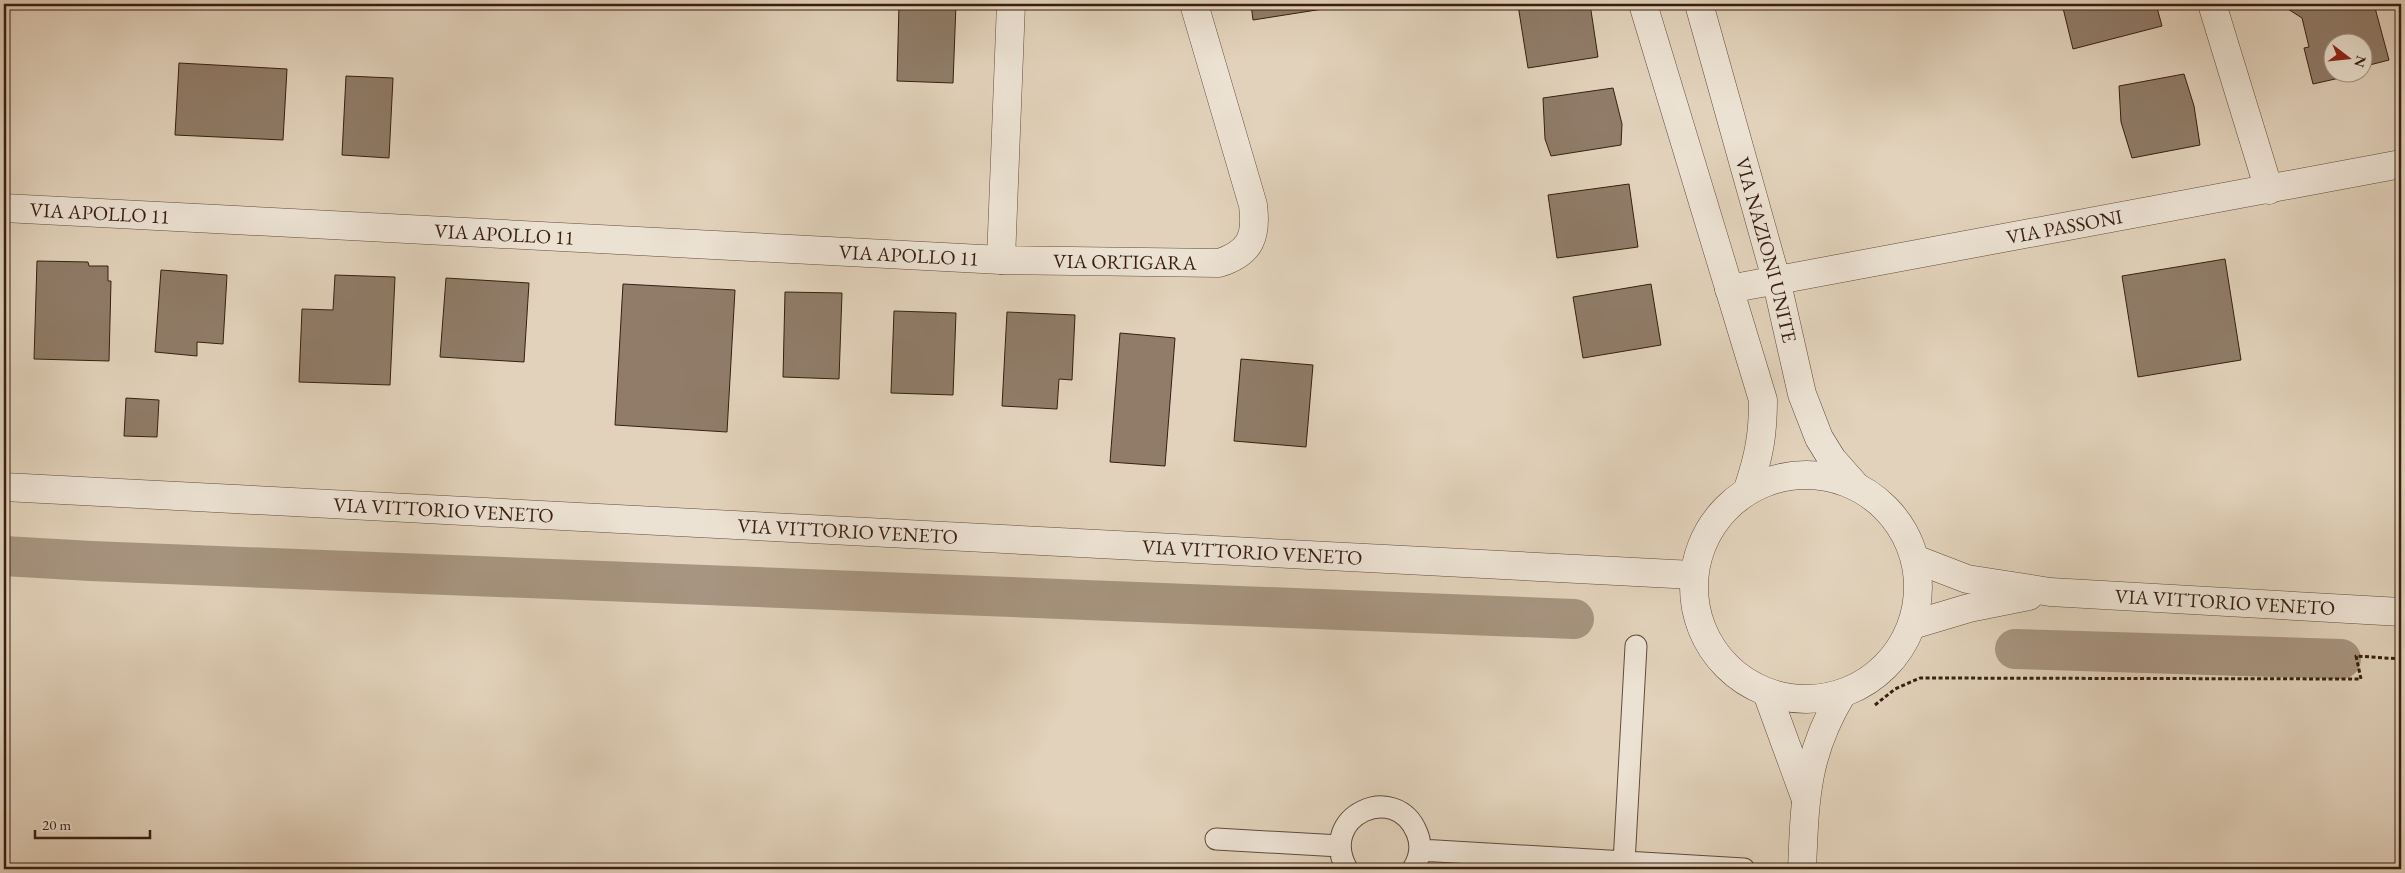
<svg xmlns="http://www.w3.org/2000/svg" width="2405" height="873" font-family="'EB Garamond',serif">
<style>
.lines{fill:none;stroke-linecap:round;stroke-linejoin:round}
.canal{stroke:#a89581;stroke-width:40}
.building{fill:#907c69;stroke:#381e11}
.service-casing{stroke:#624b3c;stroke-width:23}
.minor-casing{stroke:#624b3c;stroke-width:29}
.tertiary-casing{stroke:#624b3c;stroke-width:29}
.path{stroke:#381e11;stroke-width:3;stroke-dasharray:4 2.5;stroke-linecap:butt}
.service{stroke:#ece2d3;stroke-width:21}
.minor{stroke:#ece2d3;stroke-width:28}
.tertiary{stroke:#ece2d3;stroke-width:28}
.labels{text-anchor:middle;stroke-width:4.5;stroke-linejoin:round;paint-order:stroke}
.street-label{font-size:20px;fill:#381e11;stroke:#ece2d3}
</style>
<rect width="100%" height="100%" fill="#e2d2bb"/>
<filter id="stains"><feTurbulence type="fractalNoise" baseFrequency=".004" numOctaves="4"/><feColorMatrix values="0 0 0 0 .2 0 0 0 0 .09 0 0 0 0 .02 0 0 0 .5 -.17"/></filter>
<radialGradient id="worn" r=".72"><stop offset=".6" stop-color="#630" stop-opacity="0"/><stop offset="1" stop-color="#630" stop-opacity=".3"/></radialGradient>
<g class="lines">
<path class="canal" d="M4 556 91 561 1574 619
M2015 649 2341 659"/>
</g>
<path class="building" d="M899 4H956L953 83 897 81Z
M1251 4H1342V6L1253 20Z
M1527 4H1590L1598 57 1528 68 1518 5Z
M2062 4H2156L2162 26 2073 49Z
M2280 4H2374L2389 60 2362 67V42H2332V72H2344V77L2313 84 2304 48 2309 47 2302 18Z
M179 63 287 69 283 140 175 135Z
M2184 74 2194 106 2200 145 2132 158 2121 122 2119 86Z
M346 76 393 78 389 158 342 155Z
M1613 88 1622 124 1621 145 1551 156 1545 139 1543 98Z
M1629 184 1638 247 1557 258 1548 195Z
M2225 259 2241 360 2138 377 2122 276Z
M37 261 88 262 89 266H108V281H111L109 361 34 359Z
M161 270 227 275 223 344 197 342V356L155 352Z
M335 275 395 277 390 385 299 382 302 309 333 310Z
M446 278 529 283 524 362 440 357Z
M623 284 735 290 727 432 615 425Z
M1651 284 1661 345 1583 358 1573 297Z
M785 292 842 293 839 379 783 377Z
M894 311 956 313 953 395 891 393Z
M1007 312 1075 315 1072 380 1059 379 1057 409 1002 406Z
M1120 333 1175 338 1165 466 1110 462Z
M1241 359 1313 365 1306 447 1234 441Z
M126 398 159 400 157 437 124 436Z"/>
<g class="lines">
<g class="service-casing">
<path id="service" d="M1216 839 1340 846
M1420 850 1744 869
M1624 863 1636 646
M1347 869C1317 816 1396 780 1417 833 1422 845 1420 858 1413 869"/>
</g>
<g class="minor-casing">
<g id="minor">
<path id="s1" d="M1011 4 1001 260 1219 263C1251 253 1257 236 1253 205L1194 4"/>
<path d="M1643 4 1763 400C1763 435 1759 456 1748 489"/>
<path id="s2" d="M1699 4 1776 279 1802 394 1819 438 1832 459 1855 485"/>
<path d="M2212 4 2269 190"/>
<path id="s3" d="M4 208 1001 260"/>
<path id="s4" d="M1729 289 2401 164"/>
<path d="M1767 693 1805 797"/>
<path d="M1802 869C1805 801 1805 755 1842 694"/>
</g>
</g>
<g class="tertiary-casing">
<g id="tertiary">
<circle cx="1806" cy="587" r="112"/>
<path id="s5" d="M4 487 1693 575"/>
<path id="s6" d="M1915 559 1967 579 2050 592 2401 612"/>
<path d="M1912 625 1969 608 2029 596"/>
</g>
</g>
<path class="path" d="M1875 705 1895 689 1920 678 2361 679 2356 656 2401 659"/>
<use href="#service" class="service"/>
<use href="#minor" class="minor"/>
<use href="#tertiary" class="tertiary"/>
</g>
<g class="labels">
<g class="street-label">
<text dy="7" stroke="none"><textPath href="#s3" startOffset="96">VIA APOLLO 11</textPath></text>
<text dy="7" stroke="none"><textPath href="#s4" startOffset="341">VIA PASSONI</textPath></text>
<text dy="7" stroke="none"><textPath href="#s3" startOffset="501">VIA APOLLO 11</textPath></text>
<text dy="7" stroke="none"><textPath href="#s2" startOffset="255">VIA NAZIONI UNITE</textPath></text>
<text dy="7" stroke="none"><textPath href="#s3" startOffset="906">VIA APOLLO 11</textPath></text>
<text dy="7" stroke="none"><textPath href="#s1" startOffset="380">VIA ORTIGARA</textPath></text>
<text dy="7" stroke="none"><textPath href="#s5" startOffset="440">VIA VITTORIO VENETO</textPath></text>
<text dy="7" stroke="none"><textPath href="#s5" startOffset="845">VIA VITTORIO VENETO</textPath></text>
<text dy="7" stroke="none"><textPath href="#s5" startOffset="1250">VIA VITTORIO VENETO</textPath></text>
<text dy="7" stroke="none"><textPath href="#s6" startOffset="315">VIA VITTORIO VENETO</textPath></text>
</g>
</g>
<rect width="2405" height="873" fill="none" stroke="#e2d2bb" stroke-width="20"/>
<rect x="5" y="5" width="2395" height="863" fill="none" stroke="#381e11" stroke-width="2.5"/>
<rect x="10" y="10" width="2385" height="853" fill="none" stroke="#381e11"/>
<g transform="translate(2348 58) rotate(106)"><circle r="24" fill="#ece2d3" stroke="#a49485"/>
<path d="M0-4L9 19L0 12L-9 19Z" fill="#8f2418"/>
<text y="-8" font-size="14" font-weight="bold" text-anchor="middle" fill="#381e11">N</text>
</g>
<path d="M35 830v8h115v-8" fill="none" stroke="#381e11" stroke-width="2.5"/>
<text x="42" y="830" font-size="15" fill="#381e11" stroke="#ece2d3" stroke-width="4" paint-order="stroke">20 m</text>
<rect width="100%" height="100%" filter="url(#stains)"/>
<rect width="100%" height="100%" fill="url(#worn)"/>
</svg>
